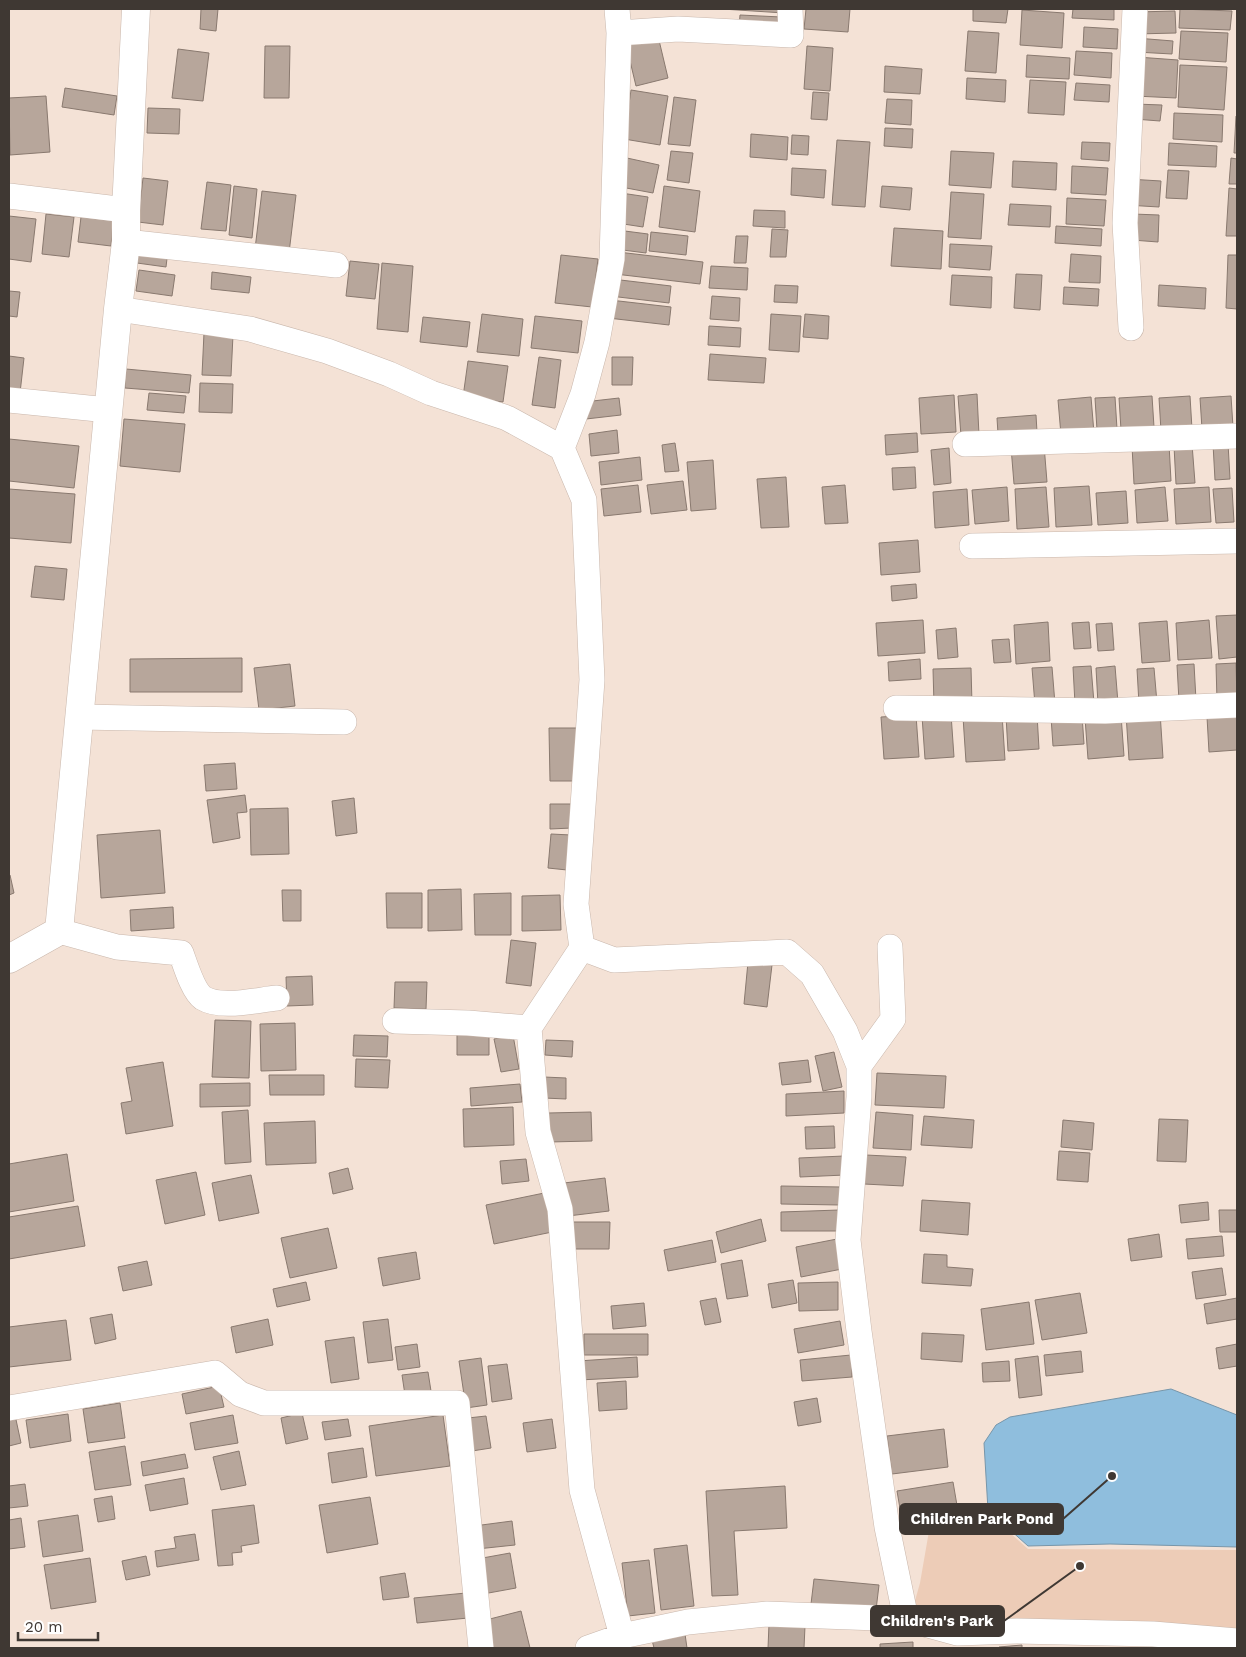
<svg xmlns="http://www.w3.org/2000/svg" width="1246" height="1657" font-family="'Work Sans',sans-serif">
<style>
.green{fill:#edccb7}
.water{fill:#8fbedd;stroke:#7796aa}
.building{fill:#b7a69b;stroke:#89796f}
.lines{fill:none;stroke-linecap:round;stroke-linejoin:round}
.minor-casing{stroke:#c9b7ac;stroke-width:26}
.tertiary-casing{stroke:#c9b7ac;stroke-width:29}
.minor{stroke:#fff;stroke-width:25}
.tertiary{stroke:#fff;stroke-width:28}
.leader{fill:none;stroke:#3f3833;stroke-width:2}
.callout-dot{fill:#3f3833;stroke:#fff;stroke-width:2}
.callout{fill:#3f3833;stroke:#3f3833;stroke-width:2}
.callout-label{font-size:15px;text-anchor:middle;font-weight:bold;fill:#fff}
</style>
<rect width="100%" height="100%" fill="#f4e2d6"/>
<path class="green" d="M990 1515 1028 1549 1237 1550V1640L953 1627 911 1615 920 1583 929 1531Z"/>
<path class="water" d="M1171 1389 1237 1415V1547L1110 1544 1028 1546 988 1510 984 1443 996 1425 1010 1417Z"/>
<path class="building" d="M201 9H218L216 31 200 29Z
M722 9H785L784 13Z
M806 9H850L848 32 804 29Z
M973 9H1008L1006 23 973 21Z
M1073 9H1114V20L1072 18Z
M1180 9 1232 11 1230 30 1179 28Z
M1022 10 1064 13 1062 48 1020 45Z
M1175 11 1176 33 1136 34V12Z
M740 15 781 17 780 31 739 28Z
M1084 27 1118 29 1117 49 1083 47Z
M968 31 999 33 996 73 965 71Z
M1181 31 1228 33 1226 62 1179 59Z
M658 36 668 78 636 86 626 44Z
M1136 38 1173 41 1172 54 1136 52Z
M265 46H290L289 98H264Z
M807 46 833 48 830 91 804 89Z
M178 49 209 53 203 101 172 98Z
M1076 51 1112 53 1111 78 1074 75Z
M1027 55 1070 58 1069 79 1026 77Z
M1137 57 1178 60 1176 98 1135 96Z
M1180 65 1227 67 1224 110 1178 107Z
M885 66 922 69 920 94 884 92Z
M967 78 1006 80 1005 102 966 99Z
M1030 80 1066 82 1064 115 1028 113Z
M1076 83 1110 85 1109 102 1074 100Z
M65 88 117 96 114 115 62 107Z
M631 90 668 96 660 145 624 139Z
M813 92 829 93 827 120 811 119Z
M46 96 50 152 10 155 9 98Z
M674 97 696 100 690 146 668 144Z
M887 99 912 100 911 125 885 123Z
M1135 104 1162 105 1160 121 1134 119Z
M148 108 180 109 179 134 147 133Z
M1174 113 1223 115 1222 142 1173 139Z
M1236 116 1237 117V153H1234Z
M885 128 913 129 912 148 884 146Z
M751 134 788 137 787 160 750 157Z
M792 135 809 136 808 155 791 154Z
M837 140 870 142 865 207 832 205Z
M1082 142 1110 143 1109 161 1081 159Z
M1169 143 1217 146 1216 167 1168 165Z
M671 151 693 153 689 183 667 180Z
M951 151 994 153 991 188 949 185Z
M627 158 659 165 653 193 621 187Z
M1231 158 1237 159V184H1229Z
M1013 161 1057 163 1056 190 1012 187Z
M1072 166 1108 168 1106 195 1071 193Z
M792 168 826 170 824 198 791 195Z
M1168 170 1189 171 1187 199 1166 198Z
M143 178 168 181 163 225 138 222Z
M1128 179 1161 181 1159 207 1126 205Z
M207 182 231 185 226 231 201 229Z
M234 186 257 189 252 238 229 235Z
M664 186 700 191 695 232 659 227Z
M882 186 912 188 910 210 880 207Z
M1229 188 1237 189V236H1226Z
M262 191 296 195 289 253 255 249Z
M951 192 984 194 981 239 948 237Z
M621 193 648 197 643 227 617 223Z
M1067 198 1106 200 1104 226 1066 224Z
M1010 204 1051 206 1050 227 1008 225Z
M754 210 785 211V228L753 226Z
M46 214 74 217 69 257 42 254Z
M1133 214 1159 215 1158 242 1132 240Z
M9 216 36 219 31 262 9 259Z
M81 217 113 221 111 246 78 242Z
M1056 226 1102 229 1101 246 1055 243Z
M894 228 943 231 941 269 891 266Z
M772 229 788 230 786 257H770Z
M617 230 648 234 646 253 615 249Z
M651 232 688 236 686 255 649 251Z
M736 236H748L746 263H734Z
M950 244 992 246 990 270 949 267Z
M139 246 168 250 166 267 137 263Z
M618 252 703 262 700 284 615 274Z
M1071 254 1101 256 1100 283 1069 282Z
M561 255 598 259 592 307 555 303Z
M1228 255H1237V309L1226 308Z
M350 261 379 264 375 299 346 296Z
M382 263 413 266 408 332 377 329Z
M711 266 748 268 747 290 709 288Z
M139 270 175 275 172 296 136 291Z
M212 272 251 277 249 293 211 289Z
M1016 274 1042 275 1040 310 1014 308Z
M952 275 992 277 991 308 950 305Z
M612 279 671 286 669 303 610 296Z
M775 285 798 286 797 303 774 302Z
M1159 285 1206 288 1205 309 1158 306Z
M1064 287 1099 289 1098 306 1063 304Z
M9 291 20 292 17 317 9 316Z
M712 296 740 298 739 321 710 319Z
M610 300 671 307 669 325 608 318Z
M482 314 523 319 519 356 477 352Z
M771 314 801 316 799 352 769 350Z
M805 314 829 316 828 339 803 337Z
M535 316 582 321 578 353 531 348Z
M423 317 470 322 467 347 420 342Z
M709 326 741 328 740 347 708 345Z
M204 333 233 335 231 376 202 375Z
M710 354 766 358 764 383 708 380Z
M9 356 24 358 20 393 9 391Z
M539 357 561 360 555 408 532 405Z
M612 357H633L632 385H612Z
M468 361 508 366 503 402 463 397Z
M126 369 191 375 189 393 125 388Z
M200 383 233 384 232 413 199 412Z
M149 393 186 396 184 413 147 410Z
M977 394 979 435 961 436 958 396Z
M954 395 956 432 921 434 919 398Z
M1152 396 1154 427 1121 430 1119 398Z
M1190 396 1192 429 1161 431 1159 398Z
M1231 396 1233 427 1202 429 1200 398Z
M1091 397 1094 433 1061 435 1058 400Z
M1115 397 1117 429 1097 430 1095 398Z
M619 398 621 415 586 419 584 402Z
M1036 415 1037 432 998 434 997 418Z
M124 419 185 424 180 472 120 466Z
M617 430 619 453 591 456 589 434Z
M917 433 918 452 886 455 885 435Z
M9 439 79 446 74 488 9 481Z
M675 443 679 471 665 472 662 445Z
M1228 443 1230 479 1215 480 1213 444Z
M1169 444 1171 481 1134 484 1132 446Z
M1192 444 1195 483 1176 484 1174 446Z
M1044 445 1047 482 1014 484 1011 447Z
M949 448 951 483 934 485 931 450Z
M640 457 642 480 601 485 599 462Z
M713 460 716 509 691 511 687 462Z
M915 467 916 488 893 490 892 468Z
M786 477 789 527 761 528 757 479Z
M683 481 687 510 651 514 647 485Z
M638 485 641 512 604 516 601 489Z
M845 485 848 523 825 524 822 487Z
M1089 486 1092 525 1056 527 1054 488Z
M1007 487 1009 521 975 524 972 490Z
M1046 487 1049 527 1017 529 1015 489Z
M1165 487 1168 521 1137 523 1135 490Z
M1209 487 1211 522 1176 524 1174 489Z
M1232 488 1234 522 1216 523 1213 489Z
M9 489 75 494 71 543 9 538Z
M967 489 969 525 935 528 933 492Z
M1126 491 1128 523 1098 525 1096 493Z
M918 540 920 572 881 575 879 543Z
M35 566 67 569 64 600 31 597Z
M916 584 917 598 892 601 891 586Z
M1237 615V657L1219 659 1216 616Z
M923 620 925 653 878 656 876 623Z
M1209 620 1212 658 1178 660 1176 623Z
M1167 621 1170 661 1142 663 1139 623Z
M1048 622 1050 661 1016 664 1014 625Z
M1089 622 1091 648 1074 649 1072 623Z
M1112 623 1114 650 1098 651 1096 624Z
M956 628 958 657 938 659 936 630Z
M1009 639 1011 662 994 663 992 640Z
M242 658V692H130V659Z
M920 659 921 679 889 681 888 662Z
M1236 663 1237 700 1217 701 1216 664Z
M290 664 295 706 259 710 254 668Z
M1194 664 1196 700 1179 701 1177 665Z
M1091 666 1094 703 1075 704 1073 667Z
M1115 666 1118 703 1098 704 1096 668Z
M1052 667 1055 704 1035 705 1032 668Z
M971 668 972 704 934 705 933 669Z
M1154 668 1157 703 1139 704 1137 669Z
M1160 712 1163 758 1129 760 1126 714Z
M951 714 954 757 925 759 922 716Z
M1002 714 1005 760 966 762 963 717Z
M1037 714 1039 749 1008 751 1006 716Z
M1237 714V750L1209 752 1207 717Z
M916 715 919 757 884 759 881 717Z
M1082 715 1084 744 1053 746 1051 717Z
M1121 715 1124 756 1088 759 1085 718Z
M549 728H577V781H550Z
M235 763 237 789 206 791 204 765Z
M245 795 247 812 237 813 240 838 213 843 207 800Z
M354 798 357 833 336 836 332 801Z
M550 804H572V828L550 829Z
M288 808 289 854 251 855 250 809Z
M160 830 165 893 101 898 97 835Z
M551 834 571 835 567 870 548 868Z
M10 875 14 893 9 895V876Z
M461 889 462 930 428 931V890Z
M282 890H301V921H283Z
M386 893H422V928H387Z
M511 893V935H475L474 894Z
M560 895 561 930 522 931V896Z
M173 907 174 928 131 931 130 910Z
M511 940 536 943 531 986 506 983Z
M748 962 772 965 767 1007 744 1004Z
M312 976 313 1005 287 1006 286 977Z
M395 982H427L426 1009 394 1008Z
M215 1020 251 1021 249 1078 212 1077Z
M295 1023 296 1070 261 1071 260 1024Z
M457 1031H489V1055H457Z
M354 1035 388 1036 387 1057 353 1056Z
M513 1035 519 1069 501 1072 494 1039Z
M546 1040 573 1041 572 1057 545 1055Z
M834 1052 842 1087 823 1091 815 1056Z
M356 1059 390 1060 388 1088 355 1087Z
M808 1060 811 1082 782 1085 779 1063Z
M163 1062 173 1126 126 1134 121 1103 132 1101 126 1068Z
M877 1073 946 1076 944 1108 875 1105Z
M269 1075H324V1095H270Z
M544 1077 566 1078V1099L544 1098Z
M250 1083V1106L200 1107V1084Z
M520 1084 522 1102 471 1106 470 1088Z
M844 1091V1113L786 1116V1094Z
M513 1107 514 1145 464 1147 463 1109Z
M248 1110 251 1162 225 1164 222 1112Z
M591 1112 592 1141 549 1142 548 1113Z
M876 1112 913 1115 911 1150 873 1148Z
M924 1116 974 1120 972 1148 921 1145Z
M1159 1119 1188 1120 1186 1162 1157 1161Z
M1063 1120 1094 1123 1092 1150 1061 1147Z
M315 1121 316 1163 266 1165 264 1123Z
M834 1126 835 1148 806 1149 805 1127Z
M1059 1151 1090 1153 1088 1182 1057 1180Z
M67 1154 74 1201 9 1212V1164Z
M866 1155 906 1157 903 1186 864 1184Z
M844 1156 845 1175 800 1177 799 1158Z
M526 1159 529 1181 502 1184 500 1161Z
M348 1168 353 1189 333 1194 329 1173Z
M196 1172 205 1215 165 1224 156 1180Z
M251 1175 259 1213 219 1221 212 1183Z
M605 1178 609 1211 568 1216 564 1183Z
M781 1186 841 1187 840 1205 781 1204Z
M549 1192 557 1231 494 1244 486 1205Z
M922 1200 970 1203 968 1235 920 1231Z
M1208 1202 1209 1220 1181 1223 1179 1205Z
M78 1206 85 1246 9 1259V1217Z
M839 1210V1231H781V1212Z
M1219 1210H1237V1232H1220Z
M761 1219 766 1241 721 1253 716 1232Z
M570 1222H610L609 1249H570Z
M328 1228 337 1268 290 1278 281 1238Z
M1159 1234 1162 1257 1131 1261 1128 1239Z
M1222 1236 1224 1256 1188 1259 1186 1239Z
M837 1239 842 1269 801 1277 796 1247Z
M712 1240 716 1262 668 1271 664 1250Z
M416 1252 420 1279 383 1286 378 1258Z
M924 1254 947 1255V1267L973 1269 971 1286 922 1283Z
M742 1260 748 1296 727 1299 721 1264Z
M147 1261 152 1285 123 1291 118 1267Z
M1222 1268 1226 1295 1196 1299 1192 1272Z
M793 1280 797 1303 772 1308 768 1284Z
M306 1282 310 1300 277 1307 273 1289Z
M838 1282V1310L799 1311 798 1283Z
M1080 1293 1087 1333 1042 1340 1035 1300Z
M716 1298 721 1322 705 1325 700 1301Z
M1237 1298V1319L1207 1324 1204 1304Z
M1029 1302 1034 1344 986 1350 981 1309Z
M644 1303 646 1326 613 1329 611 1306Z
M112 1314 116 1339 95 1344 90 1318Z
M268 1319 273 1345 236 1353 231 1327Z
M388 1319 393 1360 368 1363 363 1322Z
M66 1320 71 1360 9 1367V1327Z
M840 1321 844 1345 798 1353 794 1329Z
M922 1333 964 1335 962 1362 921 1359Z
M584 1334H648V1355H584Z
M354 1337 359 1379 331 1383 325 1341Z
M417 1344 420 1367 398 1370 395 1347Z
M1237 1344V1366L1219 1369 1216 1348Z
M1081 1351 1083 1372 1046 1376 1044 1355Z
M851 1355 852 1377 802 1381 800 1360Z
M1038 1356 1042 1395 1019 1398 1015 1359Z
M637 1357 638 1377 579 1380 578 1361Z
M481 1358 487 1405 466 1408 459 1361Z
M1009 1361 1010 1381 983 1382 982 1363Z
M507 1364 512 1399 492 1402 488 1366Z
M428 1372 431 1391 405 1395 402 1375Z
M626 1381 627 1409 599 1411 597 1383Z
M219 1386 224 1407 186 1414 182 1394Z
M817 1398 821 1422 798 1426 794 1402Z
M120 1403 125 1438 88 1443 83 1409Z
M302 1413 308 1439 286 1444 281 1418Z
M68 1414 71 1441 30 1448 26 1420Z
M15 1415 21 1443 9 1446V1417Z
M233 1415 238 1443 195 1450 190 1423Z
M443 1415 450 1466 376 1476 369 1426Z
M486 1416 491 1448 472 1451 468 1418Z
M348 1419 351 1436 325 1440 322 1422Z
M552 1419 556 1448 527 1452 523 1423Z
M944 1429 948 1467 892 1474 887 1436Z
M125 1446 131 1485 95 1490 89 1452Z
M363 1448 367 1477 332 1483 328 1453Z
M239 1451 246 1485 221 1490 213 1457Z
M185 1454 188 1468 143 1476 141 1462Z
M184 1478 188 1504 150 1511 145 1485Z
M953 1482 959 1517 903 1526 897 1491Z
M25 1484 28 1506 9 1508V1486Z
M785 1486 787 1528 734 1531 738 1595 712 1596 706 1491Z
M112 1496 115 1519 98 1522 94 1499Z
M370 1497 378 1544 327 1553 319 1505Z
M254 1505 259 1543 241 1546 242 1552 232 1553 233 1565 218 1566 212 1510Z
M78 1515 83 1551 43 1557 38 1521Z
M21 1518 25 1547 9 1549V1520Z
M512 1521 515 1545 477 1549 474 1526Z
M195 1534 199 1560 157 1567 155 1551 176 1548 174 1537Z
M687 1545 694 1606 661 1610 654 1549Z
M510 1553 516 1588 483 1594 477 1559Z
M146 1556 150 1575 126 1580 122 1561Z
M90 1558 96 1602 51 1609 44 1565Z
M649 1560 655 1613 628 1616 622 1563Z
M405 1573 409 1597 383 1600 380 1577Z
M814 1579 879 1585 876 1610 811 1604Z
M466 1593 468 1618 417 1623 414 1598Z
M521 1611 530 1648H493L486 1620Z
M769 1624 805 1626 804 1648H768Z
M685 1634 687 1648H654L652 1640Z
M913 1642V1648H880V1644Z
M1022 1645V1648H1000L999 1647Z"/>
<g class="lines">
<g class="minor-casing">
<path id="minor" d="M617 9 619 33 678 29 791 35 790 9
M9 196 126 210
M126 242 336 265
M118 309 250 329 327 351 389 374 431 393 507 418 562 448 584 500 592 680 576 904 582 948 614 960 787 952 812 974 845 1031 859 1066
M1131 328 1125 223 1135 9
M9 400 108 410
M965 444 1237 436
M562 448 583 394 597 342 612 259 619 33
M972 546 1237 541
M896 708 1105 711 1237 705
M79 717 344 722
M59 931 117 947 181 953C185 964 193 991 203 998 221 1009 256 1000 277 998
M890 947 893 1019 859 1066V1097L848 1240 859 1331 887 1527 906 1619
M395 1021 468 1023 529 1028 582 948
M529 1028 538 1132 560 1209 582 1490 622 1636
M9 1408 215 1373 240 1394 264 1403H457L481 1648
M588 1648 622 1636 688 1622 767 1614 906 1619 957 1633 1017 1631 1153 1634 1237 1641"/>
</g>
<g class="tertiary-casing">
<path id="tertiary" d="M9 959 59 931 118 309 126 242V210L136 9"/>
</g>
<use href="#minor" class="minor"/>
<use href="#tertiary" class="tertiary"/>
</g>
<path class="leader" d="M1112 1476L1063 1519M1080 1566L1004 1621"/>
<g class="callout-dot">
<circle cx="1112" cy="1476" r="5"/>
<circle cx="1080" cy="1566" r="5"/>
</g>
<g class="callout">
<rect x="900" y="1504" width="163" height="30" rx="5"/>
<rect x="871" y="1606" width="133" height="30" rx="5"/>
</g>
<g class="callout-label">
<text x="982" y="1524">Children Park Pond</text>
<text x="937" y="1626">Children's Park</text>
</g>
<rect width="1246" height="1657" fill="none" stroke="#3f3833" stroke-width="20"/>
<path d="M18 1632v8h80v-8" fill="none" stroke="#3f3833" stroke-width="2.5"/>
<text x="25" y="1632" font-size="15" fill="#3f3833" stroke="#ffffff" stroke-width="4" paint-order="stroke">20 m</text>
</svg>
